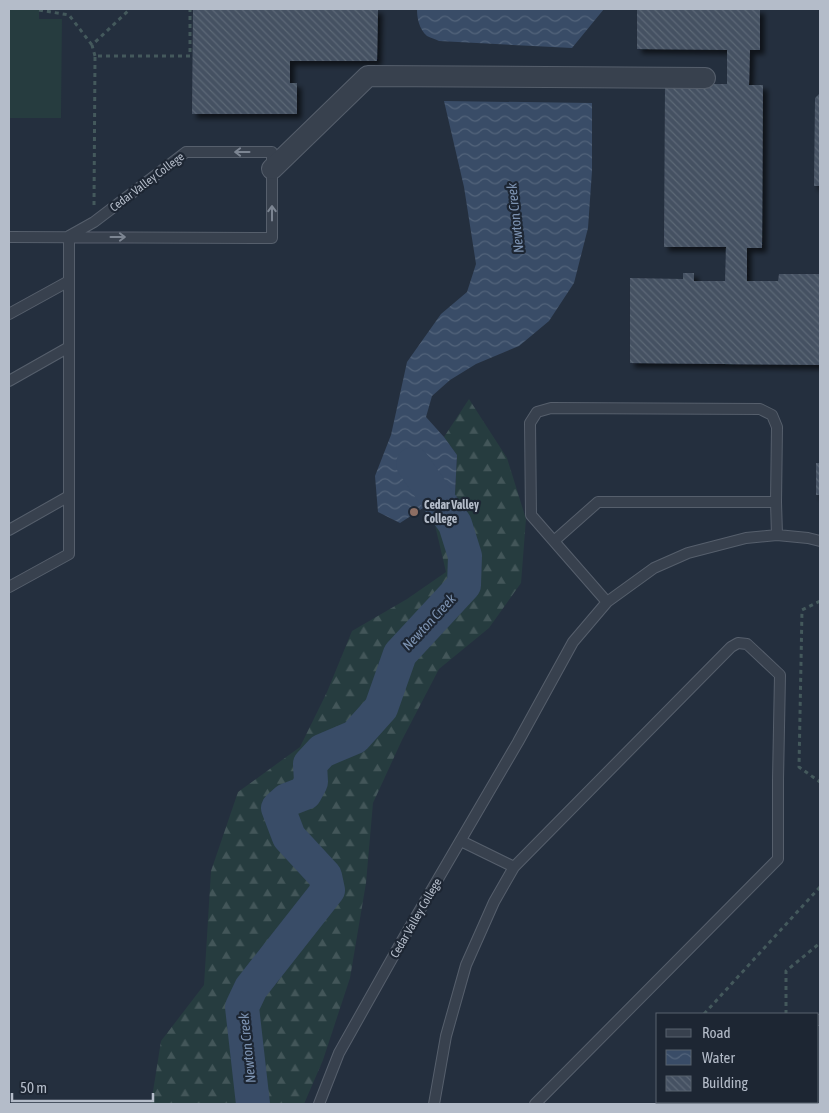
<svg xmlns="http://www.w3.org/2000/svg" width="829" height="1113" font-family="'Asap Condensed',sans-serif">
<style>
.grass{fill:#263c3f}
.forest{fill:url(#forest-firs)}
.water{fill:url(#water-waves)}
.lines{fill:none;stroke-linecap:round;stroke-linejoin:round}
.river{stroke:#394c67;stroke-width:34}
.building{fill:url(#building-back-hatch);filter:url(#shadow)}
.lane-casing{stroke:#565f6c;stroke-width:12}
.street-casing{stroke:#565f6c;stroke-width:22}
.path{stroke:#44595c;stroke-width:3;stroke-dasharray:4 4;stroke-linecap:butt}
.lane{stroke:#38414e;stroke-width:10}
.street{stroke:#38414e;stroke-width:20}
.oneway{stroke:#7c8592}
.education-dot{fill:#8d6e63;stroke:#1d2633;stroke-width:2}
.labels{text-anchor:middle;stroke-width:4.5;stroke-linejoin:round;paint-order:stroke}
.street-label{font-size:12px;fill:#b4bcc9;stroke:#1d2633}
.poi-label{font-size:12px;font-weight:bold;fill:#b4bcc9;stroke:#1d2633;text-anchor:start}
.water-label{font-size:14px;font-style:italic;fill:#7c92b1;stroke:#1d2633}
</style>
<defs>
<pattern id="forest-firs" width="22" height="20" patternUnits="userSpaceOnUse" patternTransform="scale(1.25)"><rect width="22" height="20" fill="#263c3f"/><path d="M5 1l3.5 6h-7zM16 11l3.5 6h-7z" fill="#435659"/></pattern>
<pattern id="water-waves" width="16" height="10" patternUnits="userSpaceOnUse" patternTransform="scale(1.25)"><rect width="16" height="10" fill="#394c67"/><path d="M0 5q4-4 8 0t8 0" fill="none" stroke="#53647b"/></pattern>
<pattern id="building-back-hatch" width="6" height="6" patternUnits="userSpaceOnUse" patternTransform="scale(1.25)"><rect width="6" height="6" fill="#455162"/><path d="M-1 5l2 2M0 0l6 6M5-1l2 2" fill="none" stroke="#5d6877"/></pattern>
<filter id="shadow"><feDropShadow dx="4.5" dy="4.5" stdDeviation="2.5" flood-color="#0009"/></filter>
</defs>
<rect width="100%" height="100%" fill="#242f3e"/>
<path class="grass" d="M9 9H39V19H62L61 118H9Z"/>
<path class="forest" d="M469 399 507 458 526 519 521 583 489 628 439 669 402 740 373 803 366 883 350 978 323 1060 304 1104H151L161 1041 204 985 211 871 238 792 300 747 327 692 352 631 407 599 446 572 430 504 455 494 457 455 444 437Z"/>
<path class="water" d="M417 9H604L572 48 439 41C436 39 430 38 427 36 419 29 417 18 417 9Z
M444 101 592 103V171L588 228 574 283 549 321 519 346 476 364 450 380 432 396 426 417 444 437 457 455 455 494 423 508 400 523 378 512 375 476 391 435 407 362 441 314 467 292 476 264 464 187Z"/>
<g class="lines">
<path class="river" d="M253 1104 242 1007 251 988 328 890 325 876 289 837 278 808 287 800 305 793 311 782 310 764 322 751 355 737 381 708 400 654 464 585 465 556 455 524 413 464"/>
</g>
<path class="building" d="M193 9H378L377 61H290V83H297V114H192Z
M637 9H760V50H750L749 85H763L762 248H747V281H778L779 274H820V365L630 363V278L683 279V273H694V281H725L726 247H664L665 84H727V50L637 49Z
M820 93V186H814L815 98Z
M816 463H820V495H816Z"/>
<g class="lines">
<g class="lane-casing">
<path id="lane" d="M9 237 272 238V152H186L94 222 69 236
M9 314 69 281
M9 381 69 347
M776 502 777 535
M9 530 69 496
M554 541 598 502H776L777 427 772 415 760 409 551 408 537 412 530 423 531 515 607 602
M9 587 69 554V236
M461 841 514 867
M818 1020H820
M319 1104 339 1053 403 939 518 742 573 642 607 602 654 568 688 553 746 538 777 535 808 538 820 541
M434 1104 446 1036 466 965 494 902 514 867 731 647 738 643 747 644 780 675 778 780V859L535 1104
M686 1104 688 1102
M721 1104V1102
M800 1104V1102"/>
</g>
<g class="street-casing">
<path id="street" d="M272 169 368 76 705 78"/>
</g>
<path class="path" d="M39 10 69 15 92 45
M95 56 92 45 130 9
M94 205 95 56H190V9
M820 601 802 610 799 767 820 782
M704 1014 820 887
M786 1014V971L820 943"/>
<use href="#lane" class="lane"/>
<use href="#street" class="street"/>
</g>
<defs><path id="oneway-shaft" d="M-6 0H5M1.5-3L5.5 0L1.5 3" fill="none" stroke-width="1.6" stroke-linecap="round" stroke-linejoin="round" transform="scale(1.25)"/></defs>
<g class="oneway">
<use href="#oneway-shaft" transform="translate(242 152) rotate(180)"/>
<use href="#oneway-shaft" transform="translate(272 213) rotate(-90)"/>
<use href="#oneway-shaft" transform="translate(118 237)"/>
</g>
<circle class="education-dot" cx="414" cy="512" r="5"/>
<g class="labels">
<g class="street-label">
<text transform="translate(147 182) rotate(-37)" y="4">Cedar Valley College</text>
<text transform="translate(416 918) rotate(-60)" y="4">Cedar Valley College</text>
</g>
<g class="poi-label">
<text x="424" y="509">Cedar Valley<tspan x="424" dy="14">College</tspan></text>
</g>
<g class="water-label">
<text transform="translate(515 218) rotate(-96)" y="5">Newton Creek</text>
<text transform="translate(429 622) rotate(-47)" y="5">Newton Creek</text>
<text transform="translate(247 1048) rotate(-96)" y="5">Newton Creek</text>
</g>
</g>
<rect width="829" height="1113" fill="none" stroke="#b4bcc9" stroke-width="20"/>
<rect x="656" y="1013" width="162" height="90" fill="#1d2633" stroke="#59626f"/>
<rect x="666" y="1029" width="25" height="8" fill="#38414e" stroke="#59626f"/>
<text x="702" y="1038" font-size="15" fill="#b4bcc9">Road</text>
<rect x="666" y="1050" width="25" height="15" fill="url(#water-waves)" stroke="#59626f"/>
<text x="702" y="1063" font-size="15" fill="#b4bcc9">Water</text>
<rect x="666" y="1076" width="25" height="15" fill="url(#building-back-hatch)" stroke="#59626f"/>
<text x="702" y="1088" font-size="15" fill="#b4bcc9">Building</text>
<path d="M12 1093v8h141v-8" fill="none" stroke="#b4bcc9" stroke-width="2.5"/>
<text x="20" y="1093" font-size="15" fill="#b4bcc9" stroke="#1d2633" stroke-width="4" paint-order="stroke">50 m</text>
</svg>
